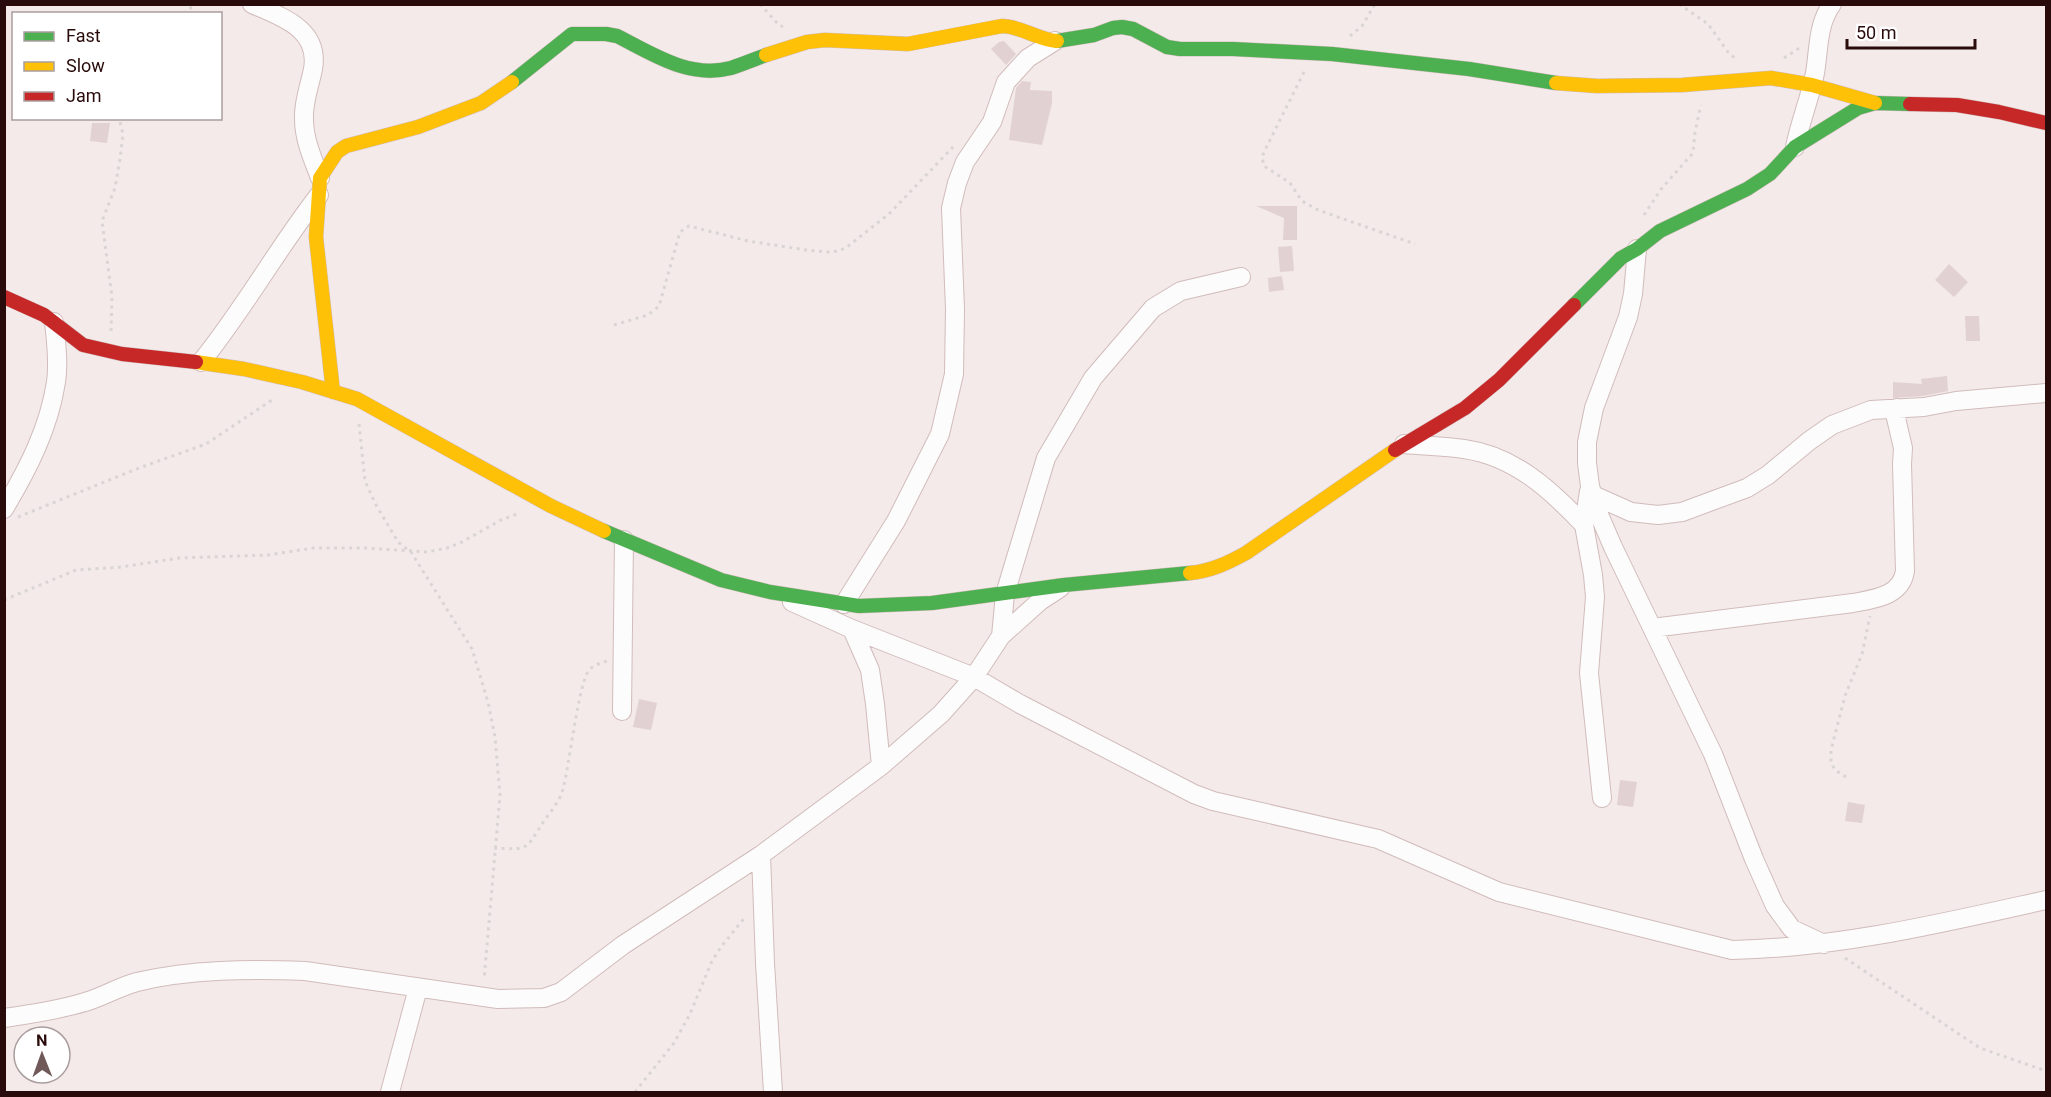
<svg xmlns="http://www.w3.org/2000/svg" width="2051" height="1097" font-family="Roboto,sans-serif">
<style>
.building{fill:#e1d1d3}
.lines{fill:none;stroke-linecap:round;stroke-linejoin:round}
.street-casing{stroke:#d1bcbb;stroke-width:20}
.fast-casing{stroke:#d1bcbb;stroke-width:15}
.slow-casing{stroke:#d1bcbb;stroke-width:15}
.jam-casing{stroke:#d1bcbb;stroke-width:15}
.path{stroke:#dad5d5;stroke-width:3;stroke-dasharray:3 4.5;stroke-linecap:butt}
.street{stroke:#fdfcfc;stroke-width:18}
.fast{stroke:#4caf50;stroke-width:14}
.slow{stroke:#ffc107;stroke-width:14}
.jam{stroke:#c62828;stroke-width:14}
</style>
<rect width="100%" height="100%" fill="#f4eae9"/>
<path class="building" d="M1004 41 1016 54 1006 65 991 49 999 42Z
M1022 81 1031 82 1030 90 1052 91V103L1042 145 1009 140 1016 88Z
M92 123H110L107 143 90 141Z
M1256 206H1297V240H1283L1284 218Z
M1292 246 1294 271 1280 272 1278 247Z
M1949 264 1968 282 1954 297 1935 280Z
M1282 276 1284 290 1269 292 1268 278Z
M1965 316H1979L1980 341H1966Z
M1947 376 1948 391 1923 396 1893 398V382L1922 384 1921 379Z
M639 699 657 703 651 730 633 727Z
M1620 780 1637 782 1633 807 1617 805Z
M1848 802 1865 805 1862 823 1845 821Z"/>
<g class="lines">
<g class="street-casing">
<path id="street" d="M252 4C282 17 320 29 313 69 310 85 303 102 304 119 304 140 313 159 320 178
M1795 147C1800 122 1810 98 1815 73 1819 50 1817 25 1832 4
M1637 249 1633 294 1628 317 1594 408 1587 442V463L1590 486 1597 510 1613 547 1713 754 1754 859 1775 906 1792 929 1824 944
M201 362C244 309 277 249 319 195
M1404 444C1424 446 1444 446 1464 449 1514 456 1550 489 1584 525
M1589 491 1584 525 1593 575 1595 597 1589 673 1602 798
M1593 495 1631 512 1658 515 1682 512 1747 488 1768 475 1809 441 1832 425 1871 410 1924 407 1956 401 2046 393
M4 509C28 469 49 428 56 382 59 362 56 341 54 322
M792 602 852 629 974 677 1020 704 1194 794 1213 801 1378 839 1499 892 1732 950C1839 948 1942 923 2046 900
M844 604 896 521 940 434 954 374 955 309 951 208 957 183 965 162 992 122 1006 82 1028 58 1055 41
M1652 628 1853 603C1873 599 1901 597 1905 571L1902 464 1903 448 1896 418 1897 408
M852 629 870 670 875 704 881 766
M1001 636 1005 594 1046 458 1093 378 1153 308 1181 291 1241 277
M622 711 624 540
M761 855 765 963 773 1092
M4 1018C32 1014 59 1010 85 1002 103 997 118 987 137 982 191 969 250 969 305 971L498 999 544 998 561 992 623 945 761 855 881 766 941 714 974 677 1001 636 1040 601 1060 588
M390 1092 418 988"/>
</g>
<g class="fast-casing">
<path id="fast" d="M1057 41 1094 35 1113 28 1122 27 1133 29 1167 47 1180 49H1233L1332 54 1469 69 1556 83
M512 82 572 34H606L617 36C653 54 689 79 731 68 743 64 755 59 766 55
M1574 305 1621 258 1637 249 1660 231 1747 189 1770 174 1795 147 1858 108 1875 103 1910 104
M604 531 721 580 770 592 859 606 932 603 1064 585 1190 573"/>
</g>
<g class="slow-casing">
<path id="slow" d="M766 55 807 42 825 40 908 44 1002 26C1021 26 1038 40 1057 41
M1556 83 1597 86 1682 85 1771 78 1812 85 1875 103
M196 362 244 369 302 382 357 399 551 506 604 531
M333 392 316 237 320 178 337 152 346 146 418 127 481 103 512 82
M1190 573C1211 571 1228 563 1246 553L1395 450"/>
</g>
<g class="jam-casing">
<path id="jam" d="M1910 104 1957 105 1999 112 2046 123
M4 297 44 315 83 345 122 354 196 362
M1395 450 1465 408 1499 380 1574 305"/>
</g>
<path class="path" d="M760 4 778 24 783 27
M1679 4 1708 24 1728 52 1737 60
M184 14 195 4
M1350 36 1362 26 1375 4
M1784 58 1801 47
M1304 72 1265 150 1262 157 1264 166 1290 183 1302 201 1318 210 1415 244
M1644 215 1662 188 1693 153 1695 132 1701 105
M614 325 648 315 659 306 680 232 689 226 748 241 806 250 827 252 839 251 847 247 890 213 953 147
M111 331 112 297 102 221 115 188 120 159 123 134 119 118
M359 424 365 481 376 505 398 542 411 552 472 649 488 702 495 737 500 795 484 980
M18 517 139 468 206 444 275 398
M4 600 76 570 121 567 179 558 268 555 313 548H365L427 552 447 548 460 543 501 520 520 513
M1846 777 1835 770 1831 762V750L1845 696 1862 654 1870 616
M494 848C530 850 525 850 544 821 551 811 560 801 563 789 569 768 579 678 590 669 594 665 601 663 607 661
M1845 958 1980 1048 2046 1071
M635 1092 674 1043 690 1014 712 961 721 947 746 916"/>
<use href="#street" class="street"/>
<use href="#fast" class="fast"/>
<use href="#slow" class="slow"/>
<use href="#jam" class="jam"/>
</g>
<rect width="2051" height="1097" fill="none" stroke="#2a0b0b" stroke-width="12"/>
<rect x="12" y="12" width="210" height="108" fill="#ffffff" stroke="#aa9d9d" stroke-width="1.5"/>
<rect x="24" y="32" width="30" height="9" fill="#4caf50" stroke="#aa9d9d" stroke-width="1.5"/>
<text x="66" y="42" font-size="18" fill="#2a0b0b">Fast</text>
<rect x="24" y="62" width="30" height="9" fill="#ffc107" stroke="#aa9d9d" stroke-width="1.5"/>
<text x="66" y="72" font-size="18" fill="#2a0b0b">Slow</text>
<rect x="24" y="92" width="30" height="9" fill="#c62828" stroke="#aa9d9d" stroke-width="1.5"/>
<text x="66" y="102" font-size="18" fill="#2a0b0b">Jam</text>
<g transform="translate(42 1055) rotate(359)"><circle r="28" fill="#ffffff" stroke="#aa9d9d" stroke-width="1.5"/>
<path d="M0-4.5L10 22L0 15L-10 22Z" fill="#715959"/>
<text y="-9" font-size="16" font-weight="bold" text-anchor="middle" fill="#2a0b0b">N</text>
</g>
<path d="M1847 39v9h128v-9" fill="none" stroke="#2a0b0b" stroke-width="3"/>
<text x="1856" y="39" font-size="18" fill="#2a0b0b" stroke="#ffffff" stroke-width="4.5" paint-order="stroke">50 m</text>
</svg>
